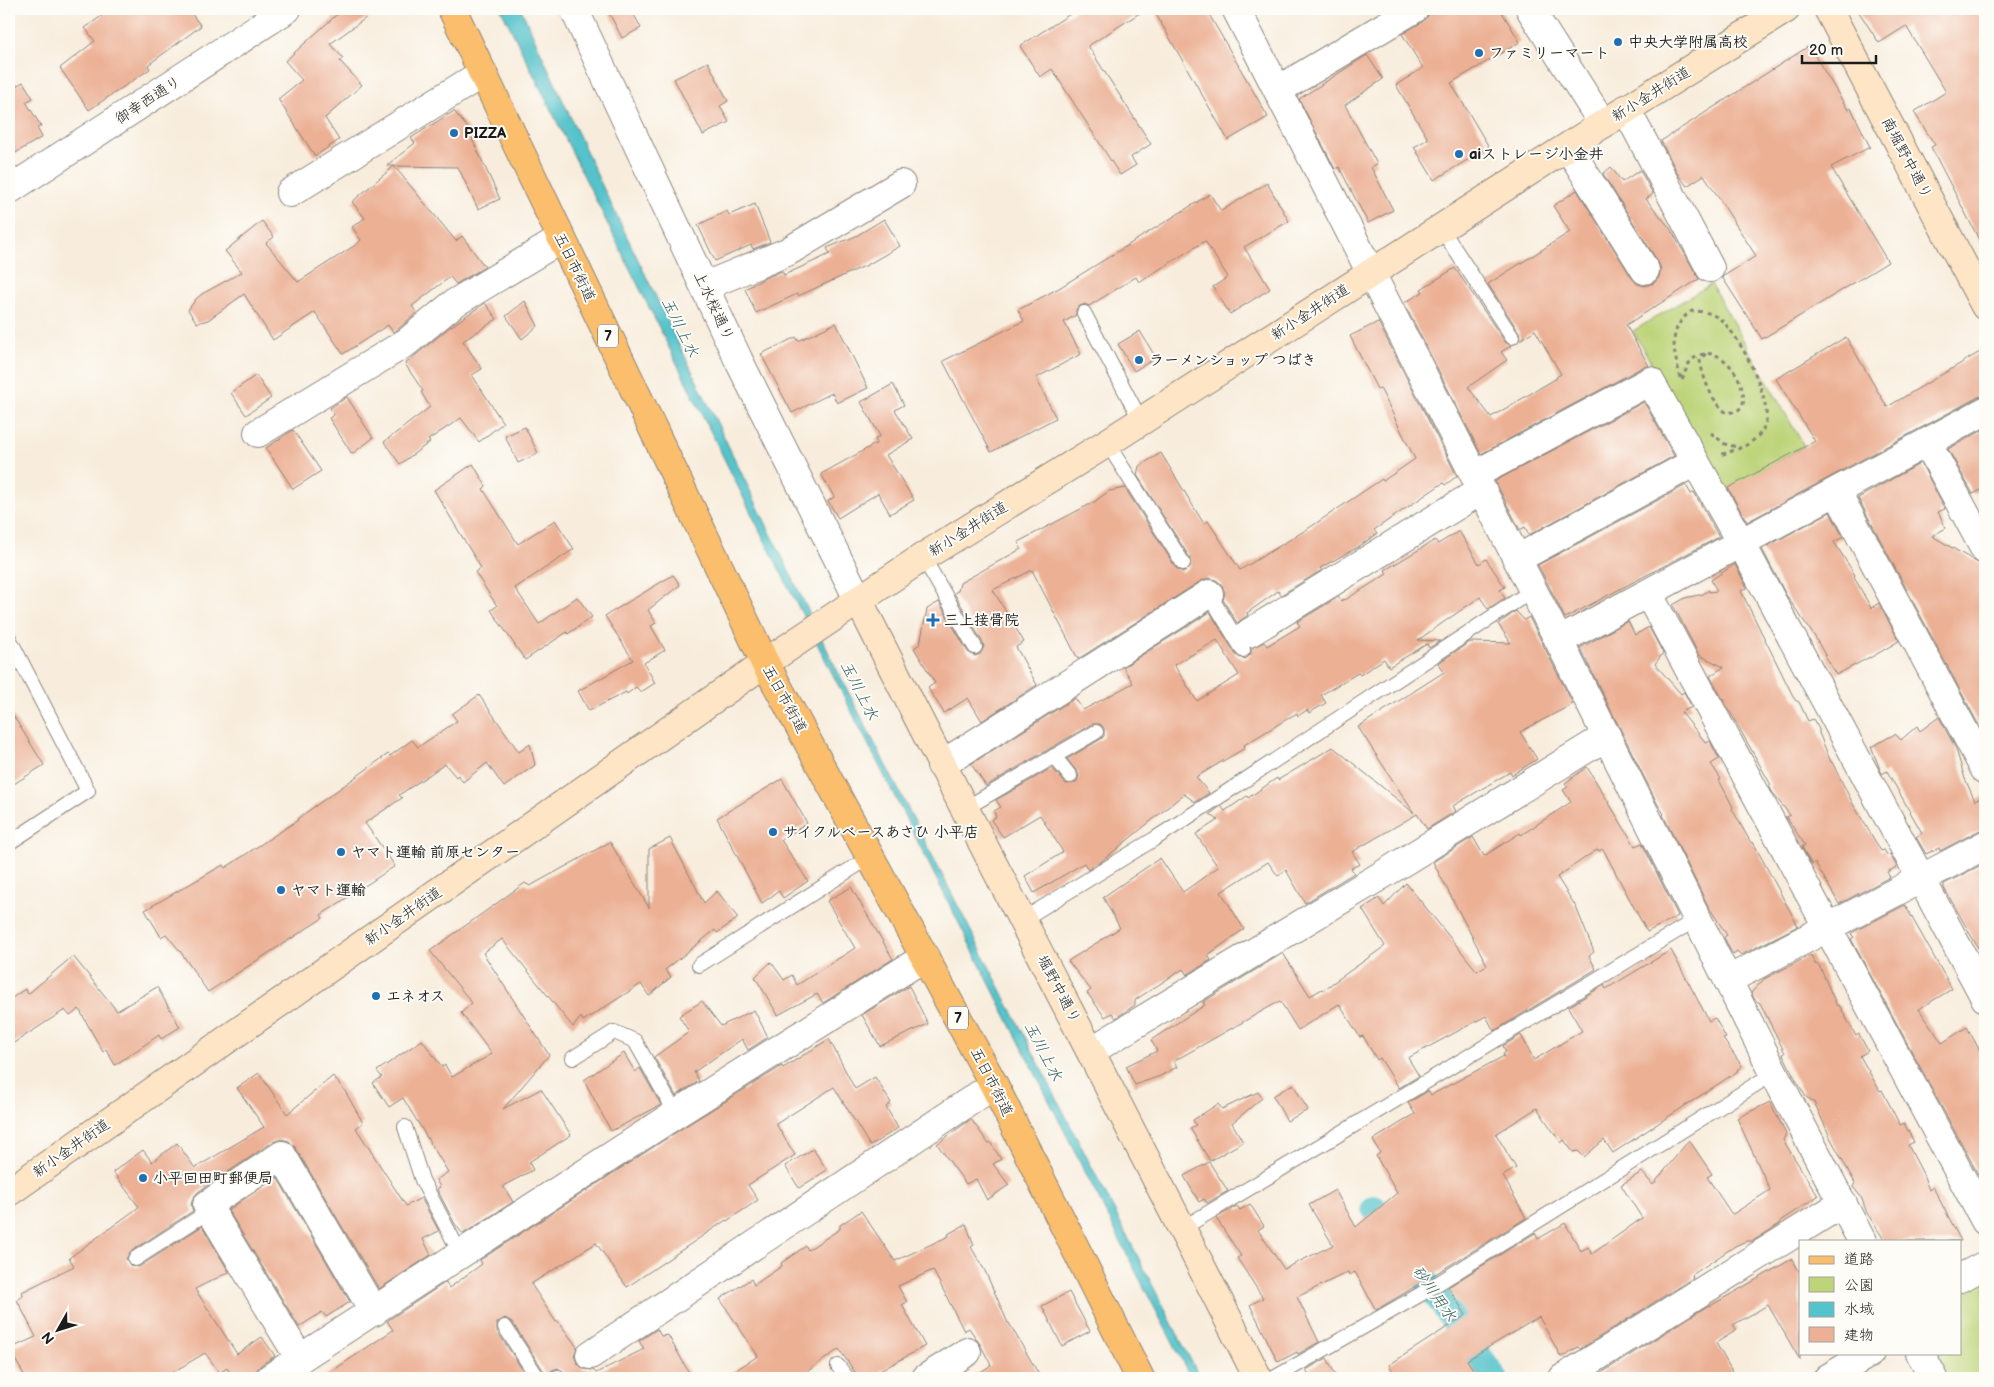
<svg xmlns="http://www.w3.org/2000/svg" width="1994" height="1387" font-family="'Balsamiq Sans','Klee One',sans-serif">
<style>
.green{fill:#bdd479;stroke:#6c784a}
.water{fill:#55c3cb;stroke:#387074}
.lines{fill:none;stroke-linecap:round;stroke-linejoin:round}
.canal{stroke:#55c3cb;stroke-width:26}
.building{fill:#ecb195;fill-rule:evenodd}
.lane-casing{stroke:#8a847c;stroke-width:16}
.street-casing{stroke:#8a847c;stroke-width:30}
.secondary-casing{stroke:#8a847c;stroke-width:30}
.primary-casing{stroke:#8a847c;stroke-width:30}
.path{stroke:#8a847c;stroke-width:3;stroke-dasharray:4 4;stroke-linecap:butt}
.lane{stroke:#fff;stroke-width:14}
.street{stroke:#fff;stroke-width:28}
.secondary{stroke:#fde5c5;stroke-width:28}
.primary{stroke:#fabe6d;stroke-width:28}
.poi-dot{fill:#1f6fb2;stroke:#fdfcf7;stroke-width:2}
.labels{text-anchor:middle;stroke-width:4;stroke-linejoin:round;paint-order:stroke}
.shield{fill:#fdfcf7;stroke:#605f5e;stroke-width:1}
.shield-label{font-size:14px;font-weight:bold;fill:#1c1c1c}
.poi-label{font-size:15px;font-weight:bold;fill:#1c1c1c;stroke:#fdfcf7;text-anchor:start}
.street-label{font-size:15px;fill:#1c1c1c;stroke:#fdfcf7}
.water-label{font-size:16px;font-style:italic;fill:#335f62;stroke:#fdfcf7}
</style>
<rect width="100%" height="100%" fill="#fdfcf7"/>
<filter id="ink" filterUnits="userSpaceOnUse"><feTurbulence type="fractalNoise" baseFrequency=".02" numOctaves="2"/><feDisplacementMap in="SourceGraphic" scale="10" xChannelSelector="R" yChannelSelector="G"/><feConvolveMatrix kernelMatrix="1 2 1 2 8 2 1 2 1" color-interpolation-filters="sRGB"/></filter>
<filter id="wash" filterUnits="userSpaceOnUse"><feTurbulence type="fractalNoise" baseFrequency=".0096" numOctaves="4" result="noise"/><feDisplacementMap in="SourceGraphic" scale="20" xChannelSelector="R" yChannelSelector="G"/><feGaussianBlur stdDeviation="1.12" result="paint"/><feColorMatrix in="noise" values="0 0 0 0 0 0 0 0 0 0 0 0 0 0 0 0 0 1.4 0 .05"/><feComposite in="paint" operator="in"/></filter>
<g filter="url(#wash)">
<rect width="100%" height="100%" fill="#f8eddd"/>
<path class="green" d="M1711 284 1804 446 1725 492 1633 331Z
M1985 1277V1378H1941L1928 1353H1960V1290Z"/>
<path class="water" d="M501 9H521L598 177 836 668 1200 1378H1191L1136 1272 762 535Z"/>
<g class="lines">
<path class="canal" d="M1374 1208 1495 1378"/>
</g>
<g id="blocks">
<path class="building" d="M111 9H188L201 26 148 65 150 69 89 110 60 68 95 41 85 28Z
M343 9H378L330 44 343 58 340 61 362 85 325 118 339 140 315 156 278 99 302 80 285 61Z
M607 9H631L641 28 622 38Z
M1078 9H1146L1088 46 1151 144 1131 157 1136 165 1120 175 1052 69 1040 77 1020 46Z
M1153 9H1206L1268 117 1228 140Z
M1430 9H1500L1520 42 1451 83 1489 147 1434 180 1414 147 1428 139 1396 85 1423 68 1402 34 1422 22 1428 16Z
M1857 9H1985V251L1931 147 1935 145 1914 112 1946 92 1906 26 1879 43Z
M1809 46 1848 110 1851 108 1870 147 1831 167 1888 262 1762 339 1722 277 1756 256 1704 175 1687 186 1679 176 1661 141Z
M1367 55 1383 79 1345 105 1377 164 1371 167 1393 210 1368 223 1339 167 1335 169 1299 99Z
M708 62 728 101 720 106 729 122 703 135 674 79Z
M9 74 16 86 23 82 33 98 26 102 41 126 37 128 42 137 9 157Z
M454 111 475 137 472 139 500 199 478 209 458 167 394 166 456 241 462 236 485 267 456 284 450 277 412 306 417 313 398 329 393 332 388 325 343 354 315 312 273 340 244 294 208 320 197 323 188 310 196 299 202 294 242 272 225 251 262 221 274 237 266 243 298 282 357 244 361 240 352 227 365 218 352 202 394 166H386L415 143 411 138Z
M1611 167 1622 182 1640 170 1653 194 1646 199 1670 228 1699 279 1626 325 1649 366 1643 367 1481 454 1404 303 1423 292 1421 289 1455 268 1505 342 1511 346 1501 352 1507 360 1468 387 1491 417 1557 378 1556 377 1561 374 1535 330 1520 340 1519 332 1488 284 1570 232 1553 206 1577 190 1632 278 1637 284 1645 286 1654 283 1659 277 1661 269 1658 262 1603 174Z
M1267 183 1289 221 1244 247 1270 289 1230 314 1213 287 1228 277 1205 241 1139 282 1136 277 1089 306 1085 304 1080 306 1076 309V315L1064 322 1081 354 1036 378 1056 418 991 452 943 361 1024 321 1018 310 1059 288 1210 194 1221 211Z
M755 204 770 242 753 249 751 245 715 261 698 225 727 211 729 215Z
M884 219 900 246 867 265 798 296 797 294 756 313 745 289 765 278 782 271 784 275 830 254 827 248 856 236Z
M525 301 538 326 522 339 506 316Z
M485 303 497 319 463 341 482 369 472 375 503 423 479 442 461 418 428 440 430 442 400 464 384 442 430 407 421 392 423 391 405 364 450 327Z
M1378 322 1457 476 1445 485 1443 483 1374 530 1377 534 1358 547 1320 568 1322 570 1281 595 1278 591 1247 613 1248 615 1237 623 1223 600 1225 593 1222 585 1216 580 1208 578 1201 581 1078 659 1032 570 993 590 1024 642 1016 647 1037 685 982 721 968 698 944 713 928 688 935 683 914 648 920 644 927 609 939 602 968 652 975 656 980 654 984 647 983 643 954 593 958 591 960 583 1021 549 1018 542 1094 502 1109 491 1125 488 1176 568 1183 572 1190 567V558L1137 475 1139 466 1161 453 1204 524 1208 521 1240 570 1309 528 1382 479 1383 481 1415 459 1380 388 1377 389 1350 336Z
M836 323 868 388 837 403 832 393 792 413 761 354 796 337 798 341Z
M1140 331 1156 358 1134 371 1118 344Z
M1846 337 1887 407 1985 349V395L1978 397 1747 522 1728 488 1815 441 1776 379Z
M256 375 271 398 246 415 231 393Z
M893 384 904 405 895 410 913 439 886 455 914 500 890 514 878 493 838 518 828 501 834 497 821 474 877 443 875 439 880 436 861 402Z
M347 397 373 438 352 454 329 418 334 415 330 408Z
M1644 402 1674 456 1529 535 1525 527 1520 530 1495 481Z
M525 427 538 453 518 463 505 436Z
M1985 429V488L1973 494 1948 449Z
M293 430 321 471 293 489 266 448Z
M1921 463 1945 509 1938 512 1946 528 1932 536 1985 567 1984 735 1858 498Z
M473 464 486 486 483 489 518 544 555 520 574 549 515 588 539 624 577 597 592 617 568 634 567 632 525 660 491 610 497 606 475 572 481 568 434 490Z
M1686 485 1691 494 1694 492 1719 537 1565 618 1538 565Z
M1830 512 1843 537 1834 542 1855 575 1854 577 1871 608 1879 603 1899 641 1870 658V657L1836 675 1815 637 1786 595 1762 549Z
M1459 531 1479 564 1486 559 1505 587 1500 590 1505 598 1488 609 1480 597 1418 640 1440 641 1429 648 1427 644 1389 667 1384 659 1360 675 1358 673 1321 695 1326 703 1309 713 1307 710 1298 716 1297 713 1244 745 1245 748 1196 777 1209 793 1195 802 1184 794 1102 861 1088 870 1084 863 1034 893 1025 876 1063 852 1040 815 1003 837 991 820 996 817 994 811 1001 807 996 800 1052 768 1066 784 1075 783 1078 780 1079 774 1067 759 1101 739 1104 736V728L1100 724H1092L986 786 971 764 1075 698 1083 710 1133 683 1123 667 1210 612 1236 655 1243 659 1247 658 1251 654V648L1264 642 1267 646 1300 626 1297 622 1338 597 1341 601 1344 599 1345 600 1387 574 1385 570 1435 540 1438 544ZM1217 640 1239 675 1197 701 1174 665Z
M1735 564 1747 588 1741 591 1795 700 1799 702 1808 721 1813 719 1819 729V733L1831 762H1832L1853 804 1881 851 1884 850 1888 856 1890 854 1897 867 1887 872 1890 877 1839 904 1815 862 1812 865 1810 862 1802 847 1805 845 1786 817 1790 815 1774 795 1769 786 1771 785 1710 676 1724 667 1699 655 1673 605 1685 598 1703 594 1709 590V592L1717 591 1711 580Z
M673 575 680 585 648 610 656 623 651 626 665 650 644 663 655 683 641 692 636 687 627 694 626 692 589 711 578 691 633 660 605 616Z
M1516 611 1524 620 1529 617 1573 704 1520 732 1537 759 1512 775 1510 772 1453 806 1456 811 1427 829 1417 814 1352 852 1360 864 1351 868 1354 873 1305 903 1286 870 1278 876 1268 862 1221 892 1244 929 1208 955 1211 960 1187 975 1183 969 1135 1000V1005L1116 1018 1112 1013 1105 1017 1087 993 1091 990 1068 961 1120 928 1103 897 1160 858 1183 892 1218 867 1196 834 1218 820 1210 814 1221 806 1225 811 1247 796 1248 798 1277 778 1278 780 1333 747 1414 813 1358 727 1444 672 1438 663 1470 642 1511 643 1498 624Z
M1628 621 1635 635 1649 627 1663 653 1655 664 1681 694 1684 692 1692 707 1681 712 1706 743 1710 741 1719 759 1711 764 1721 779 1719 780 1733 807 1732 809 1751 843 1753 842 1798 926 1741 955 1737 951 1733 954 1730 950 1724 937 1727 935 1708 906 1663 815 1664 814 1657 803 1580 648Z
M479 695 519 752 530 744 535 765 504 787 487 763 463 782 458 775 456 777 445 764 399 795 402 798 365 823 395 866 321 915 323 918 208 992 180 951 166 934 161 937 145 910 223 865 225 868 298 820 297 819 388 754 390 756 412 740 418 747 457 721 452 714Z
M9 709 44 765 9 787Z
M1939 717 1956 749 1965 779 1975 801 1985 795V829L1978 831 1940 851 1939 848 1926 854 1916 837 1922 833 1887 771 1882 774 1871 747 1895 734 1901 740 1917 726 1920 731Z
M1587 767 1635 846 1642 843 1678 916 1647 932 1603 849 1599 851 1598 849 1557 877 1576 907 1594 952 1589 956 1596 969 1494 1031 1486 1016 1408 1058 1419 1076 1399 1088 1380 1058 1377 1060 1363 1036 1360 1037 1339 1004 1298 1030 1280 1001 1174 1061 1177 1067 1160 1076 1135 1085 1126 1066 1157 1051 1151 1040 1205 1005 1203 1002 1283 953 1310 996 1322 989 1323 990 1385 946 1362 909 1379 898 1384 906 1406 883 1477 971 1487 965 1433 862 1473 837 1484 856 1520 833 1521 835 1571 802 1563 790 1568 787 1565 783Z
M782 779 807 823 781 840 808 881 783 898 779 891 762 903 717 818Z
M670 838 704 903 717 891 738 918 717 933 715 930 665 970 671 977 649 996 641 984 583 1021 581 1017 573 1027 502 939 483 953 549 1055 503 1109 541 1089 571 1135 529 1162 533 1170 503 1186 513 1202 463 1234 455 1224 437 1189 440 1187 436 1180 448 1172 403 1098 389 1107 373 1083 382 1077 377 1071 422 1040 442 1067 445 1065 452 1077 492 1054 461 1013 472 1003 430 951 525 883 530 886 610 842 649 908V849Z
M1985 863V960L1944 888V884Z
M851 887 893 959 823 1003 817 994 778 1015 755 977 771 962 784 980 792 975 797 985 855 948 827 901Z
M1905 905 1952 989 1919 1009 1942 1043 1967 1027 1985 1060V1187L1851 939 1854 937 1851 934 1855 931Z
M1671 950 1709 1021 1715 1018 1726 1038 1723 1039 1742 1066 1737 1070 1738 1071 1613 1153 1604 1140 1584 1157 1578 1151 1573 1152 1564 1140 1561 1143 1537 1108 1496 1134 1516 1168 1503 1176 1526 1218 1416 1286 1376 1310 1355 1272 1349 1275 1348 1272 1297 1297 1319 1342 1298 1354 1297 1352 1278 1362 1250 1305 1263 1298 1237 1258 1241 1256 1216 1218 1237 1206 1240 1210 1250 1204 1264 1226 1258 1230 1284 1269 1333 1245 1309 1205 1335 1190 1356 1227 1397 1193 1376 1156 1380 1153 1373 1140 1415 1114 1408 1103 1428 1091 1431 1095 1504 1056 1503 1054 1506 1052 1503 1046 1521 1035 1534 1060 1582 1031 1568 1007 1604 985 1606 989Z
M1811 955 1815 964 1819 965 1837 1006 1839 1005 1856 1036 1859 1034 1868 1051 1860 1056 1880 1091 1882 1090 1900 1125 1904 1123 1914 1142 1908 1145 1923 1174 1929 1190 1933 1187 1961 1241H1885L1867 1213 1861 1197 1853 1187 1855 1183 1831 1139 1814 1102 1806 1097 1796 1080 1783 1054 1785 1053 1760 1003 1755 1000 1751 993 1764 979Z
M73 956 117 1011 157 987 180 1027 161 1039 159 1035 115 1065 106 1049 103 1052 79 1009 70 1016 65 1010 9 1046V1000L25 989 28 994Z
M909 986 928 1024 880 1046 862 1015Z
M702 1001 721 1026 754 1010 768 1037 748 1050 742 1039 694 1072 699 1081 676 1096 654 1057 689 1032 679 1016Z
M829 1039 855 1089 875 1077 891 1103 886 1107 898 1128 870 1146 834 1087 776 1124 795 1155 748 1185 758 1200 727 1221 726 1220 627 1287 596 1243 531 1284 556 1322 558 1321 577 1347 574 1356 577 1363 583 1369 593 1370 596 1373 644 1349 639 1341 657 1329 661 1336 668 1335 692 1378H567L566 1373 558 1368 552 1370 547 1378 545 1373 512 1322 505 1318 497 1323V1331L528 1378H322L393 1330 387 1321 446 1282 449 1288 482 1264 480 1260 684 1127 782 1066 783 1068Z
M624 1053 635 1072 640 1068 661 1105 611 1131 584 1080Z
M259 1073 287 1114 333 1076 345 1091 363 1123 356 1128 406 1206 421 1198 439 1231 423 1239 431 1255 379 1289 295 1147 289 1141 281 1139 273 1142 198 1192 193 1198 191 1205 193 1211 130 1252 126 1259 131 1266 139 1267 202 1226 229 1272 195 1289 237 1354 262 1337 275 1356 261 1365 256 1371 254 1378H234L227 1368 220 1373 205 1353 163 1378H26L9 1349 36 1337 17 1300 23 1296 22 1292 74 1266 69 1258 139 1207 113 1172 143 1150 152 1162 177 1143 195 1168 264 1127 237 1088Z
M1293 1084 1308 1110 1287 1121 1273 1096Z
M1258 1092 1262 1098 1232 1123 1243 1142 1210 1161 1190 1128 1196 1125 1193 1120 1218 1104 1222 1109Z
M1770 1102 1786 1134 1783 1140 1818 1196 1780 1221 1781 1223 1753 1241H1746L1735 1246 1692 1275 1693 1278 1580 1349 1578 1347 1561 1357 1539 1317 1467 1360 1479 1378H1397L1389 1365 1466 1315 1448 1287 1535 1233 1538 1239 1565 1223 1581 1251 1588 1247 1592 1254 1642 1218 1621 1185 1642 1172 1653 1185 1689 1140 1712 1174 1707 1177 1731 1213 1733 1214 1770 1190 1737 1118Z
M971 1119 988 1143 990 1142 1001 1159 993 1164 1009 1185 987 1200 976 1179 966 1184 937 1144Z
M813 1149 827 1170 799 1188 785 1166Z
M1209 1162 1228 1191 1207 1203 1204 1199 1199 1202 1184 1176Z
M277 1177 350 1302 326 1317 322 1312 299 1327 228 1210Z
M861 1211 895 1261 949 1236 948 1234 966 1224 974 1245 971 1247 985 1271 1008 1323H1009L1041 1378H972L991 1365 980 1344 969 1328 964 1331 933 1270 898 1286 907 1302 902 1305 925 1346 880 1371 884 1378H859L839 1349 798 1378H723L758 1356 720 1299 751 1279 754 1285 782 1266 781 1263 806 1246 808 1250 840 1229V1225Z
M1792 1259 1800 1273V1360L1768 1305 1733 1325 1737 1330 1716 1343 1736 1378H1596L1595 1377 1709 1305 1710 1306Z
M1069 1292 1090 1331 1062 1346 1042 1306Z
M1327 1358 1337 1378H1310L1306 1370Z"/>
</g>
</g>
<g filter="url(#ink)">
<use href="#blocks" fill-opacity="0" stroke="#8a847c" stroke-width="1"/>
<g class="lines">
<g class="lane-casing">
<path id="lane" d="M1441 228 1512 337
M1084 313 1141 421
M1107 443 1183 563
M923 557 975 647
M1209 594 1243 650
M9 638 88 791 9 843
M1054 756 1070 776
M964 809 1096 732
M1022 920 1156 838 1239 784 1533 590
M699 965 870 857
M573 1058 614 1032 635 1041 676 1114
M405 1127 422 1180 461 1255
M1183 1228 1697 919
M135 1259 211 1210
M505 1327 538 1378
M838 1366 847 1378
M556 1378 558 1377
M1274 1378 1421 1294 1774 1073"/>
</g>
<g class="street-casing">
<path id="street" d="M574 9 739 361 859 601
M1236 9 1559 641 1774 1073 1862 1241
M1530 9 1603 124
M1278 90 1414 9
M1626 109 1710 268
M1568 147 1645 270
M9 190 287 9
M290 193 483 73
M705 286 787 252 901 184
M258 433 407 342 453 304 561 239
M1927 442 1985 550
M1474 475 1650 381 1741 543 1985 998
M1837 492 1985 770
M1517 559 1695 462
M1648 593 1985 1221
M1249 633 1482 490
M1559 641 1985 411
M941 765 1209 594
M1728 980 1985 845
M1091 1051 1382 875 1607 736
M1960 1278 1985 1265
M1920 1353 1934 1378
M590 1355 994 1085
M300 1359 207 1205 282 1155 374 1312
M270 1378 676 1114 925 957
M926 1378 967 1352
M1563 1378 1843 1203
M1828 1378 1870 1353"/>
</g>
<g class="secondary-casing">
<path id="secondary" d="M1828 9 1985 306
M859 601C989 861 1127 1118 1258 1378
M9 1192 765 663 923 557 1107 443 1603 124 1786 9"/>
</g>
<g class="primary-casing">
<path id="primary" d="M452 9 765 663 994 1085 1140 1378"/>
</g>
<path class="path" d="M1681 378C1673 352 1667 327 1692 311 1704 311 1712 313 1721 320 1739 334 1776 406 1764 427 1755 445 1738 449 1720 455
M1682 380C1685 374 1687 364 1692 360 1718 337 1748 381 1743 404 1741 411 1733 412 1727 413 1711 401 1704 380 1700 361L1706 353
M1711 433 1725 444 1741 448"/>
<use href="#lane" class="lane"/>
<use href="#street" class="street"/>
<use href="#secondary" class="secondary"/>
<use href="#primary" class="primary"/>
</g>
</g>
<g class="poi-dot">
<circle cx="1618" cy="42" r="5"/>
<circle cx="1479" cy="53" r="5"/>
<circle cx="454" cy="133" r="5"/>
<circle cx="1459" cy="154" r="5"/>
<circle cx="1139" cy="360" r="5"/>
<path d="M930.5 612.5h5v5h5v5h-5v5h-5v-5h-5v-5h5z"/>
<circle cx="773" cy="832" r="5"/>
<circle cx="341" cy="852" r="5"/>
<circle cx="281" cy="890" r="5"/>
<circle cx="376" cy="996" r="5"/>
<circle cx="143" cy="1178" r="5"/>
</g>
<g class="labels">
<g class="shield">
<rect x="598" y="324.5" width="20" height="23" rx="4"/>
<rect x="948" y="1006.5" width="20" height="23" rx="4"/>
</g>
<g class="shield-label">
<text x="608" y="341">7</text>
<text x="958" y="1023">7</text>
</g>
<g class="poi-label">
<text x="1628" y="47">中央大学附属高校</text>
<text x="1489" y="58">ファミリーマート</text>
<text x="464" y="138">PIZZA</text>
<text x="1469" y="159">aiストレージ小金井</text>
<text x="1149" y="365">ラーメンショップ つばき</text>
<text x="944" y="625">三上接骨院</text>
<text x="783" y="837">サイクルベースあさひ 小平店</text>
<text x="351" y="857">ヤマト運輸 前原センター</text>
<text x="291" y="895">ヤマト運輸</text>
<text x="386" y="1001">エネオス</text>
<text x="153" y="1183">小平回田町郵便局</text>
</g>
<g class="street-label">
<text transform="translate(1651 94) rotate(-32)" y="5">新小金井街道</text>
<text transform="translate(148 100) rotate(-33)" y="5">御幸西通り</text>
<text transform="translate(1907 158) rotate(62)" y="5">南堀野中通り</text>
<text transform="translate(575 267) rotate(64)" y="5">五日市街道</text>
<text transform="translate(714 306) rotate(65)" y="5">上水桜通り</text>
<text transform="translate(1310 312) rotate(-33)" y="5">新小金井街道</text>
<text transform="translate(968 529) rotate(-32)" y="5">新小金井街道</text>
<text transform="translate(785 699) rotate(61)" y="5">五日市街道</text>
<text transform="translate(403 916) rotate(-35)" y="5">新小金井街道</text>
<text transform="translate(1059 989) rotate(62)" y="5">堀野中通り</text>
<text transform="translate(992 1082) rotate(63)" y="5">五日市街道</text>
<text transform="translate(71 1148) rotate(-35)" y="5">新小金井街道</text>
</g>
<g class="water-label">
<text transform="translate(681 327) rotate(64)" y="6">玉川上水</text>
<text transform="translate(860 690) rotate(63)" y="6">玉川上水</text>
<text transform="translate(1044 1051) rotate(63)" y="6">玉川上水</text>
<text transform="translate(1435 1293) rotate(55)" y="6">砂川用水</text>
</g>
</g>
<rect width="1994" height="1387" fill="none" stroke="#fdfcf7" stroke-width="30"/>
<rect x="1799" y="1240" width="162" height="115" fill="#fdfcf7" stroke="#a3a29f"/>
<rect x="1809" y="1256" width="25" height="8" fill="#fabe6d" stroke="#a3a29f"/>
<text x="1844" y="1264" font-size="15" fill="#1c1c1c">道路</text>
<rect x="1809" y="1277" width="25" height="15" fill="#bdd479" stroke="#a3a29f"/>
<text x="1844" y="1290" font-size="15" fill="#1c1c1c">公園</text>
<rect x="1809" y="1302" width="25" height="15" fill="#55c3cb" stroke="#a3a29f"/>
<text x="1844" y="1314" font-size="15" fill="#1c1c1c">水域</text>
<rect x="1809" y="1327" width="25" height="15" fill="#ecb195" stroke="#a3a29f"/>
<text x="1844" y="1340" font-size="15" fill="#1c1c1c">建物</text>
<g transform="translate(58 1330) rotate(231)" stroke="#fdfcf7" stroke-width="4" paint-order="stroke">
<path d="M0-4L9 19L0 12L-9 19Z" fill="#1c1c1c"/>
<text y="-8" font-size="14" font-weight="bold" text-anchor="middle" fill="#1c1c1c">N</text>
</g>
<path d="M1802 55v8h74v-8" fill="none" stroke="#1c1c1c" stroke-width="2.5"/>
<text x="1809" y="55" font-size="15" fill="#1c1c1c" stroke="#fdfcf7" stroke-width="4" paint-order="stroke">20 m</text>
</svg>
